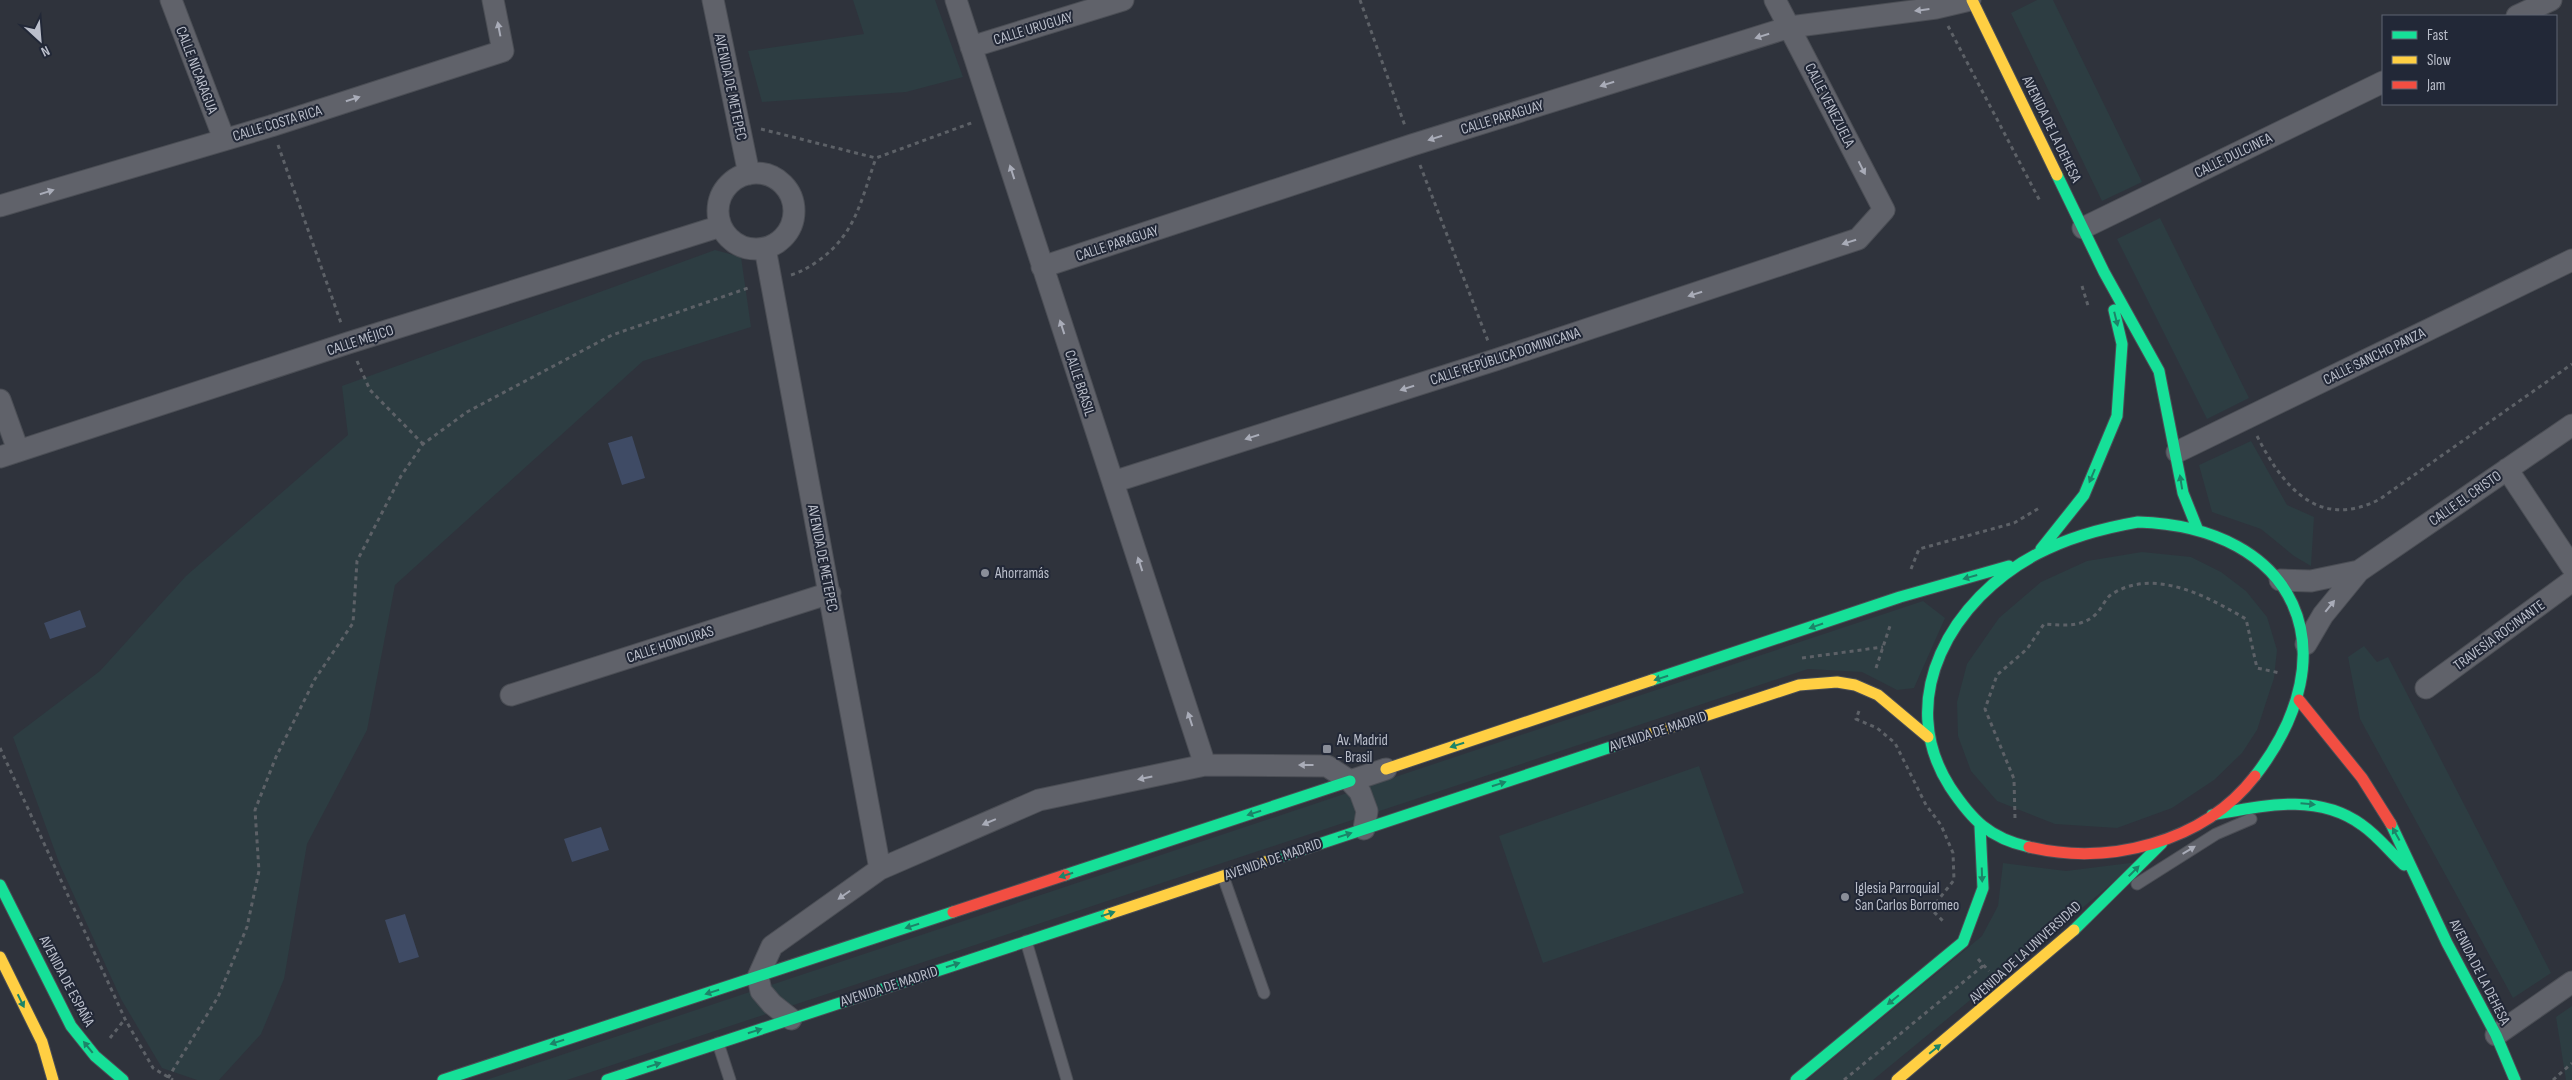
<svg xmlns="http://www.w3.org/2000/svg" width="2572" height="1080" font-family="'Sofia Sans Condensed',sans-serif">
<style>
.green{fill:#2d3d42}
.water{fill:#3f4b65}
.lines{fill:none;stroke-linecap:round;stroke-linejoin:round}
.lane-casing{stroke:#4b4e55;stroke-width:13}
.street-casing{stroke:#4b4e55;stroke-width:23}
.fast-casing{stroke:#4b4e55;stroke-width:13}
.slow-casing{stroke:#4b4e55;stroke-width:13}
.jam-casing{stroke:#4b4e55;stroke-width:13}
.path{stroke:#5d6167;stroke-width:3;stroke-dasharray:4 4;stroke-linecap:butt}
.lane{stroke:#60626a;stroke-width:11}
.street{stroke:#60626a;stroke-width:21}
.fast{stroke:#16e098;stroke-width:11}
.slow{stroke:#ffcf43;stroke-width:11}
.jam{stroke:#f24e42;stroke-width:11}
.oneway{fill:#a9acb8}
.oneway2{fill:#1c8468}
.poi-dot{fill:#8a8e99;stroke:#222837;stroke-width:2}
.labels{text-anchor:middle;stroke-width:4;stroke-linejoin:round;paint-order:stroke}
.street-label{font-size:15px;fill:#bbbfcb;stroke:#222837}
.poi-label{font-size:15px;fill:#bbbfcb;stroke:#222837;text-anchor:start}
</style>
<rect width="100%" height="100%" fill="#2f333c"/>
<path class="green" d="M853 0H935L963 77 906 92 762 102 748 51 864 34Z
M2037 0H2053L2142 182 2102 201 2011 13Z
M2160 218 2249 398 2207 419 2117 239Z
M715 250 741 257 751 327 643 361 395 585 367 730 307 844 284 979 261 1034 219 1080H197L162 1068 121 999 60 865 13 737 100 671 186 576 348 435 342 386Z
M2251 441 2287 505 2314 517 2311 566 2294 556 2261 529 2212 512 2199 465Z
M2142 552 2191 557 2221 572 2246 591 2267 617 2277 650 2274 678 2257 730 2242 753 2214 780 2172 808 2117 828 2055 824 1997 801 1971 771 1958 736 1957 702 1967 664 1999 618 2041 582 2087 561Z
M1923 601 1945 618 1914 688 1897 690 1862 672 1808 669 567 1080H486Z
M2364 646 2377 662 2388 657 2551 973 2513 998 2360 719 2348 657Z
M1699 766 1744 893 1543 963 1499 836Z
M2138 862 1873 1080H1807L1982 936 1998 906 2003 863 2066 871Z
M2572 1006V1080H2566L2556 1017Z"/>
<path class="water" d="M632 436 645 478 622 485 608 443Z
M80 610 86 627 50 639 44 623Z
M601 827 609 850 572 862 564 839Z
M405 914 419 957 399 963 385 920Z"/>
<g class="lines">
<g class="lane-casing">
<path id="lane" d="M1223 876 1264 993
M2137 884 2216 834 2251 819
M1026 941 1067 1080
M718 1043 730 1080"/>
</g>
<g class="street-casing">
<path id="street" d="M171 0 224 139
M713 0 749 174
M956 0 1205 765
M2517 16 2551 0
M971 47 1123 0
M718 211a38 38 0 1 1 76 0a38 38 0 1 1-76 0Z
M0 206 271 126 503 51 493 0
M2083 228 2383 82
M765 248 880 869
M1042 267 1412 145 1790 27 1936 8 1970 0
M0 400 18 450
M2177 452 2572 260
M0 457 348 343 721 226
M2507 469 2572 567
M1113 482 1495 360 1858 239 1884 210 1775 0
M2280 580 2311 581 2359 571
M2306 644 2323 615 2359 571 2572 425
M2426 688 2572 581
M511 695 830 593
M1350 781 1386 769
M791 1019 772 1004 761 991 758 977 772 946 880 869 1039 800 1205 765 1327 766 1350 781 1360 792 1367 811 1364 829
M2496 1035 2572 982"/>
</g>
<g class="fast-casing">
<path id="fast" d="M2057 175 2104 272 2159 371 2183 493 2197 528
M2138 522C2297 527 2352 651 2255 776
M2041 549 2084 495 2117 416 2122 344 2114 310
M1652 680 1900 597 2009 566
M2212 815C2262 806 2317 792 2362 825 2378 836 2390 852 2404 865
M2391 824 2447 943 2496 1035 2515 1080
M2029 847C1989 838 1972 820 1950 787 1893 698 1953 598 2037 554 2069 537 2103 528 2138 522
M1268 861 1647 735
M1065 875 1350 781
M0 885 71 1026 95 1056 123 1080
M2074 930 2162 843
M443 1080 953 912
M607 1080 1109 914
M1796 1080 1963 942 1983 888 1980 826"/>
</g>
<g class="slow-casing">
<path id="slow" d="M1972 0 2057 175
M1647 735 1799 685 1837 682 1855 685 1878 695 1928 737
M1386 769 1652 680
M1109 914 1268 861
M0 957 42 1042 53 1080
M1897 1080 2074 930"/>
</g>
<g class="jam-casing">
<path id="jam" d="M2299 700 2362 778 2391 824
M2029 847C2108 866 2203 843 2255 776
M953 912 1065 875"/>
</g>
<path class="path" d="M1360 0 1405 126
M1948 26 2041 203
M761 129 876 158 974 122
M278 145 341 323
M1420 165 1488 341
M791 275C801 272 809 267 818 261 856 234 861 200 876 158
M2082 286 2089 309
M357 361 370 390 423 444
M2257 436C2283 487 2319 531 2380 499L2572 364
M1911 569 1919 549 2014 523 2041 507
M1802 658 1883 647
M1876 668 1890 626
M1859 711 1856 719 1877 728 1895 743 1926 805 1941 825 1953 853 1954 880 1931 909 1945 923
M0 748 125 1019 153 1068 173 1080
M2015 818 2014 779 1985 709 1997 675 2027 649 2044 624C2063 625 2080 628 2095 615 2102 609 2105 598 2112 594 2155 567 2208 597 2246 619L2257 668 2280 673
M1978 959 1989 971
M110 1038 125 1019
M168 1078 218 997 247 927 259 871 255 810 276 757 315 679 353 623 357 561 401 476 423 444 467 412 612 335 751 287
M1844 1080 1984 965
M2553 1080 2572 1063"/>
<use href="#lane" class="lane"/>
<use href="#street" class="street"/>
<use href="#fast" class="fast"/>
<use href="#slow" class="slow"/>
<use href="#jam" class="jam"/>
</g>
<defs><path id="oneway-solid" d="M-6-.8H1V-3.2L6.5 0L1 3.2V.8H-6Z" transform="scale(1.25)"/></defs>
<g class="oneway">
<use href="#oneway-solid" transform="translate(1922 10) rotate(173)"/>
<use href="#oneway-solid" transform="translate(499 29) rotate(-101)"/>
<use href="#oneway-solid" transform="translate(1762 36) rotate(163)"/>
<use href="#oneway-solid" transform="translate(1607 84) rotate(163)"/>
<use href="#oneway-solid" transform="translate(353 99) rotate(-18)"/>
<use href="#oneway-solid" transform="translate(1435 138) rotate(163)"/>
<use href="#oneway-solid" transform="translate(1862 168) rotate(63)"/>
<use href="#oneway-solid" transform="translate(1012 172) rotate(-108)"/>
<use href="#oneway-solid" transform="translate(47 192) rotate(-17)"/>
<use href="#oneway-solid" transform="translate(1849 242) rotate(162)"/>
<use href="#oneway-solid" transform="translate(1695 294) rotate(162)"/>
<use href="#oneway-solid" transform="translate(1062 327) rotate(-108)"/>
<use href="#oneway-solid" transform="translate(1407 388) rotate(162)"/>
<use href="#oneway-solid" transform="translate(1252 437) rotate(162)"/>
<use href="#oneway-solid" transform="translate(1140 564) rotate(-108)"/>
<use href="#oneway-solid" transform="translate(2330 606) rotate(-51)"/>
<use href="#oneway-solid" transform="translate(1190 719) rotate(-108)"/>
<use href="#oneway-solid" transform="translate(1306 765) rotate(-180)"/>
<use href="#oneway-solid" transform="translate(1145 778) rotate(168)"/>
<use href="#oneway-solid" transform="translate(989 822) rotate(157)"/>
<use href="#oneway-solid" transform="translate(2189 850) rotate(-31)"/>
<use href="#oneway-solid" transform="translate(844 895) rotate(145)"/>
</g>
<g class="oneway2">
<use href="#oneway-solid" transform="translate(2116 319) rotate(76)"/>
<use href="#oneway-solid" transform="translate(2092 476) rotate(113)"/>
<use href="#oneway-solid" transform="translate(2181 482) rotate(-99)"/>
<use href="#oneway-solid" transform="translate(1970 577) rotate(164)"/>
<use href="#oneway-solid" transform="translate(1816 626) rotate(161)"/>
<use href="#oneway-solid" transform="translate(1661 678) rotate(162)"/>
<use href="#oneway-solid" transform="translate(1457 745) rotate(162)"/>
<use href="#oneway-solid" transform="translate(1499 784) rotate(-18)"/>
<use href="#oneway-solid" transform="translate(2308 804) rotate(5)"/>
<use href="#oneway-solid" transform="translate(1254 813) rotate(162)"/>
<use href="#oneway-solid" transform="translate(2396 834) rotate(-119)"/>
<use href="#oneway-solid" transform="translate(1345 835) rotate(-18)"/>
<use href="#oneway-solid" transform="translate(2134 871) rotate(-45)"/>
<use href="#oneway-solid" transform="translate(1066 875) rotate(162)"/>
<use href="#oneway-solid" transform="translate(1982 875) rotate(88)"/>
<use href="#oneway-solid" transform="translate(1108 914) rotate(-18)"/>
<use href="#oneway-solid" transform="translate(912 926) rotate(162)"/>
<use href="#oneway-solid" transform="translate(953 965) rotate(-18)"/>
<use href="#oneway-solid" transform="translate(712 992) rotate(162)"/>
<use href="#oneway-solid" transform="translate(1893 1000) rotate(141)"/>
<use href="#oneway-solid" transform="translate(21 1001) rotate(64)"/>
<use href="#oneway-solid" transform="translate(755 1031) rotate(-18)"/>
<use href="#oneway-solid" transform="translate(557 1042) rotate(162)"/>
<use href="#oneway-solid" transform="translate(88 1047) rotate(-129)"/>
<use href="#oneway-solid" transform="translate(1935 1049) rotate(-39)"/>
<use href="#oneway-solid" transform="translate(654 1065) rotate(-18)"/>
</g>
<g class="poi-dot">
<circle cx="985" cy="573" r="5"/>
<rect x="1322" y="744" width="10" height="10" rx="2.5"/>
<circle cx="1845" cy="897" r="5"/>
</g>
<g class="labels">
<g class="street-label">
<text transform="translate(1033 28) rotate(-17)" y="5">CALLE URUGUAY</text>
<text transform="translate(197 70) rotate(69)" y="5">CALLE NICARAGUA</text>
<text transform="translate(731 87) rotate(78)" y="5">AVENIDA DE METEPEC</text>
<text transform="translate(1830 105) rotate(63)" y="5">CALLE VENEZUELA</text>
<text transform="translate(1502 117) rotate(-17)" y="5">CALLE PARAGUAY</text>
<text transform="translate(277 123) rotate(-17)" y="5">CALLE COSTA RICA</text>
<text transform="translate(2052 129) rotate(64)" y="5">AVENIDA DE LA DEHESA</text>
<text transform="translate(2233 155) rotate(-26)" y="5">CALLE DULCINEA</text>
<text transform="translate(1117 243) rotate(-18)" y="5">CALLE PARAGUAY</text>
<text transform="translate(360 340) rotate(-18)" y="5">CALLE MÉJICO</text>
<text transform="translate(1505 356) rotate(-18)" y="5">CALLE REPÚBLICA DOMINICANA</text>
<text transform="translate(2374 356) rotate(-26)" y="5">CALLE SANCHO PANZA</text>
<text transform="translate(1080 383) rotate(72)" y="5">CALLE BRASIL</text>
<text transform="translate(2465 498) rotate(-35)" y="5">CALLE EL CRISTO</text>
<text transform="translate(823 558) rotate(79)" y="5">AVENIDA DE METEPEC</text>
<text transform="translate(2499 635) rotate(-36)" y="5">TRAVESÍA ROCINANTE</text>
<text transform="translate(670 644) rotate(-18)" y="5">CALLE HONDURAS</text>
<text transform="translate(1658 731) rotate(-18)" y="5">AVENIDA DE MADRID</text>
<text transform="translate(1273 859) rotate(-19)" y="5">AVENIDA DE MADRID</text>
<text transform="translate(2025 952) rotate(-42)" y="5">AVENIDA DE LA UNIVERSIDAD</text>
<text transform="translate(2480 972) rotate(63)" y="5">AVENIDA DE LA DEHESA</text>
<text transform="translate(67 981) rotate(62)" y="5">AVENIDA DE ESPAÑA</text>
<text transform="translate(889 986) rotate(-18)" y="5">AVENIDA DE MADRID</text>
</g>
<g class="poi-label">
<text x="995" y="578">Ahorramás</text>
<text x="1337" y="745">Av. Madrid<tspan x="1337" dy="17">- Brasil</tspan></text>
<text x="1855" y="893">Iglesia Parroquial<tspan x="1855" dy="17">San Carlos Borromeo</tspan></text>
</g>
</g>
<rect x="2382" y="15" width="175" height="90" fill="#222837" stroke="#5f6472"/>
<rect x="2392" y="31" width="25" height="8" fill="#16e098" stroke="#5f6472"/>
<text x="2427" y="40" font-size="15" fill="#bbbfcb">Fast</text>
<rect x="2392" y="56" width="25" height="8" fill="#ffcf43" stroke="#5f6472"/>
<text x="2427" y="65" font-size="15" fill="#bbbfcb">Slow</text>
<rect x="2392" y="81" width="25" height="8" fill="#f24e42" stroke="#5f6472"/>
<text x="2427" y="90" font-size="15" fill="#bbbfcb">Jam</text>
<g transform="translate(40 40) rotate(154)" stroke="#222837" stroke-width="4" paint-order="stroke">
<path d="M0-4L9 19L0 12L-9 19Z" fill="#bbbfcb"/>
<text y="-8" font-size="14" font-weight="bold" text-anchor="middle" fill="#bbbfcb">N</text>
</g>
</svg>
